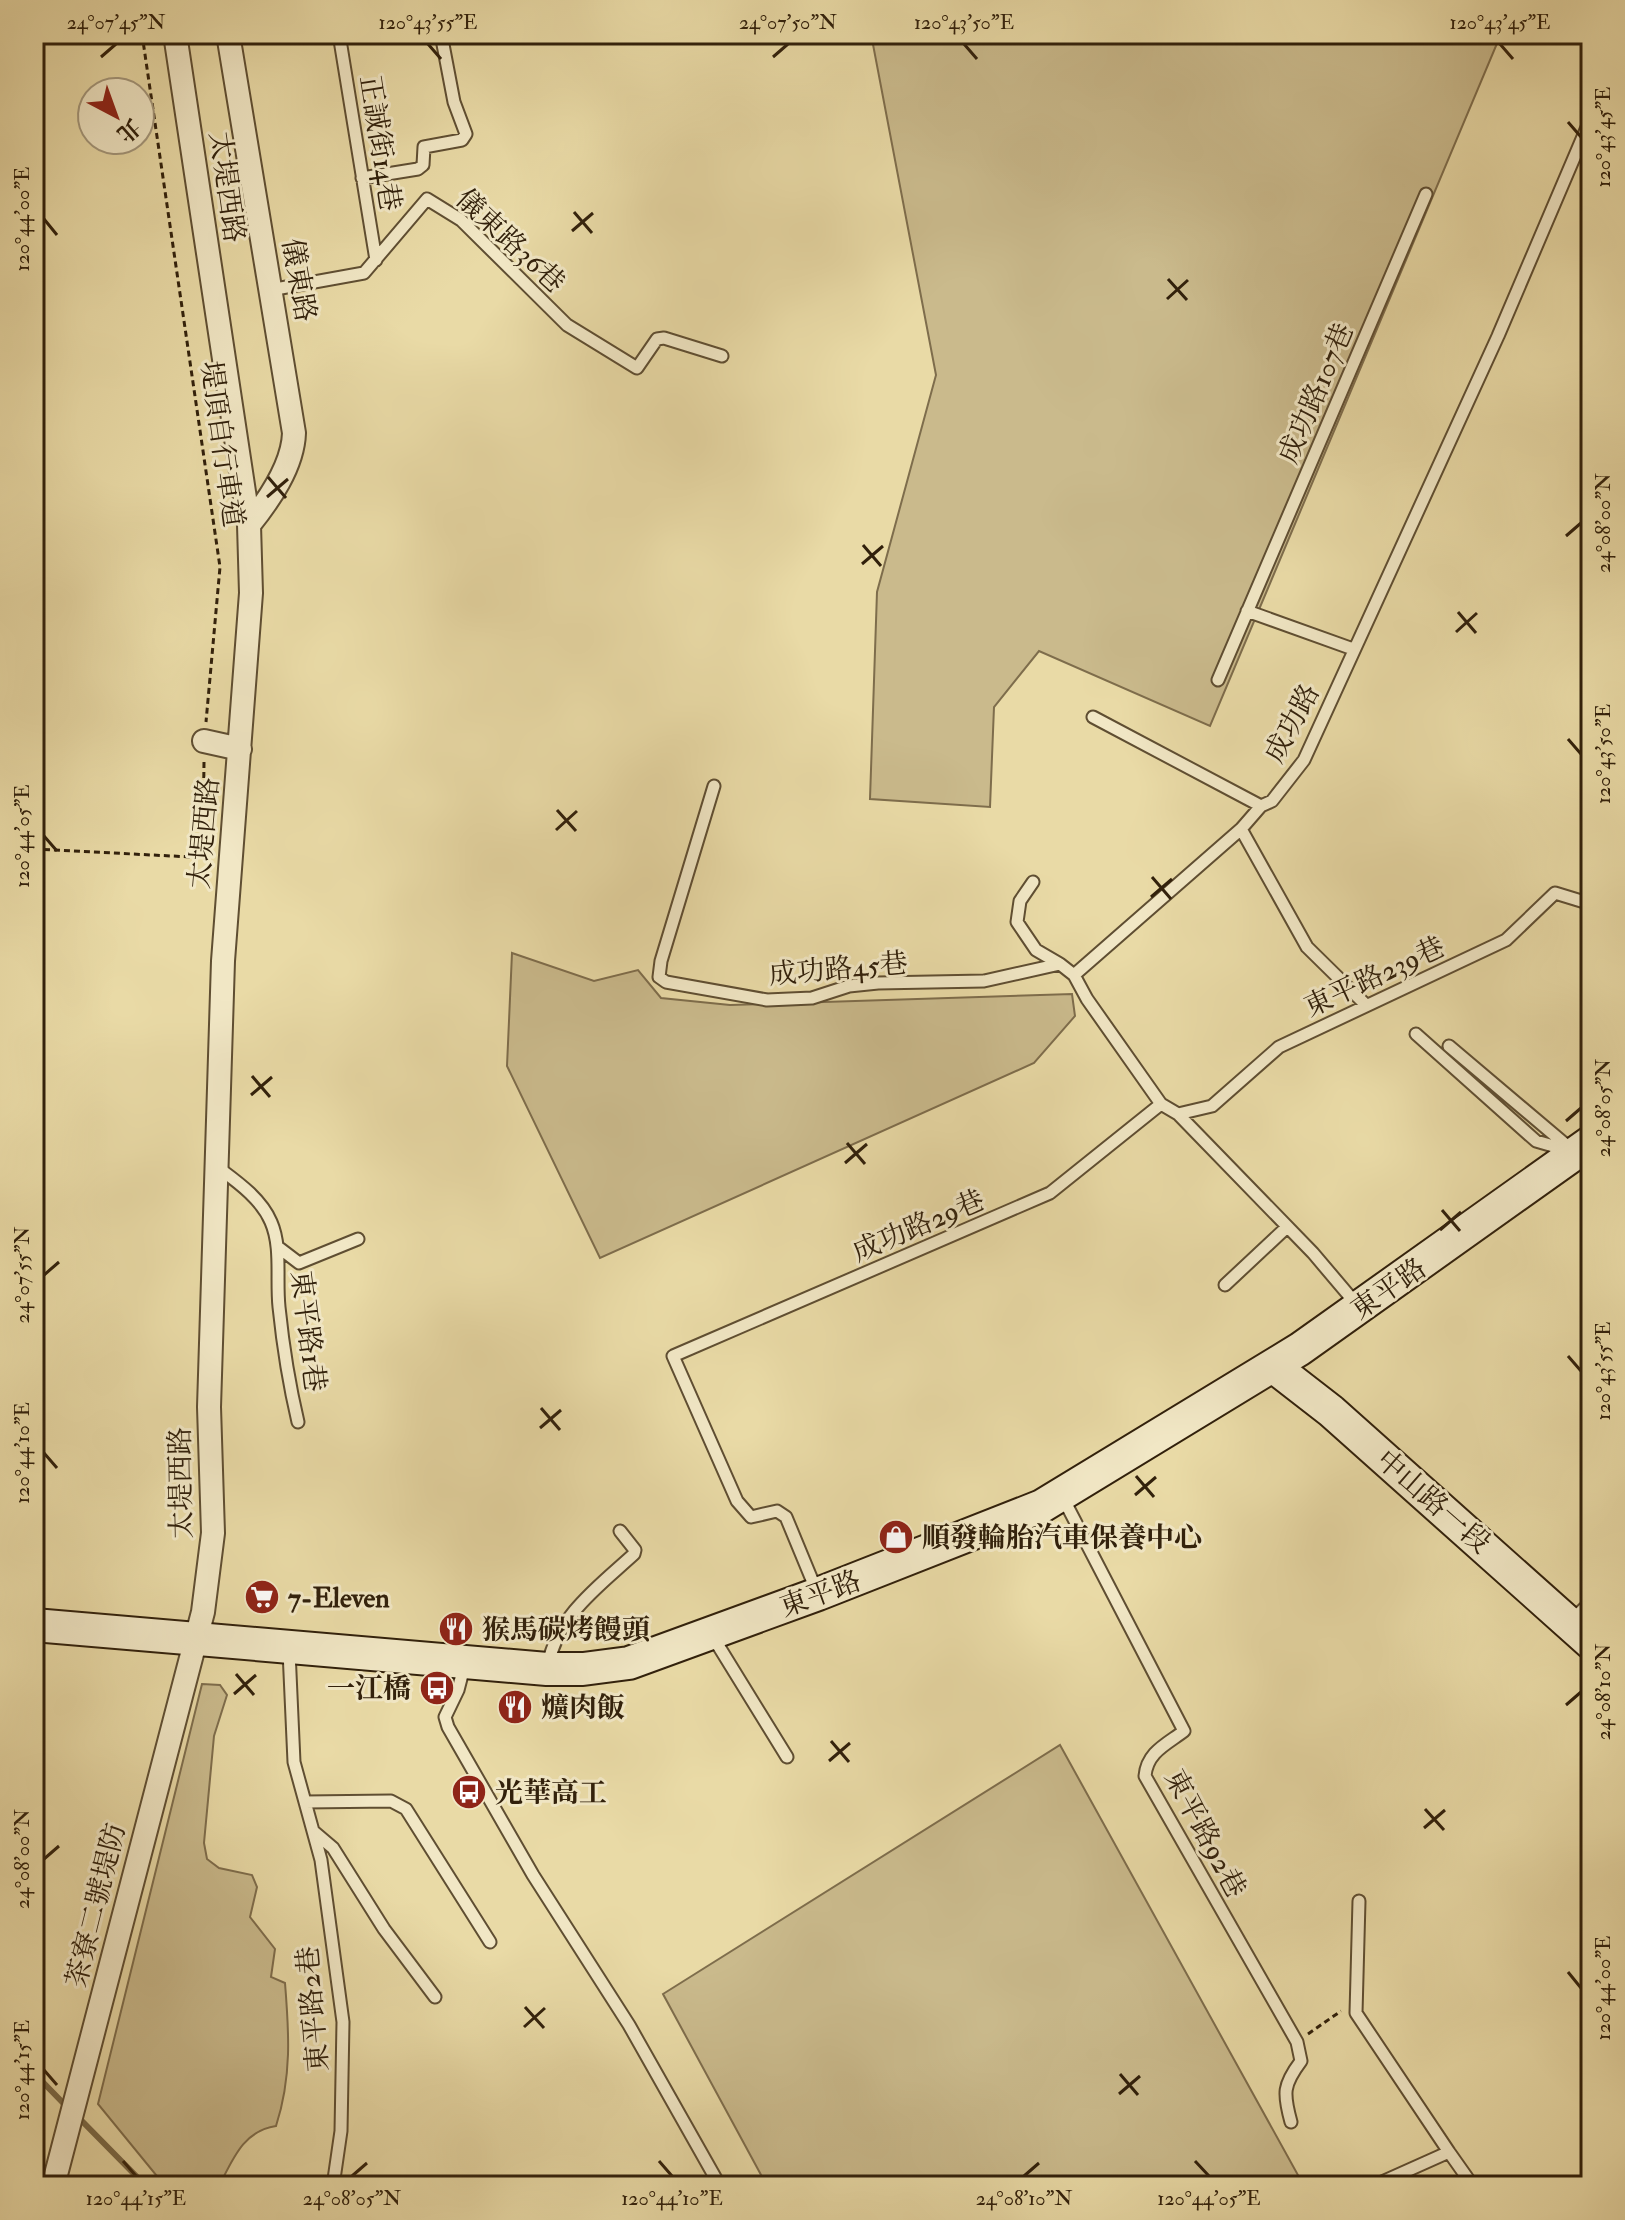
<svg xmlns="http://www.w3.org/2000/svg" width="1625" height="2220" font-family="'IM FELL Double Pica','Noto Serif TC',serif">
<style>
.green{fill:#caba8c;stroke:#7e6d4c;stroke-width:2}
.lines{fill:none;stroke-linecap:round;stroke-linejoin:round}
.stream{stroke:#7a6a48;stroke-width:6}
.service-casing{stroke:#5f4e32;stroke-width:15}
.minor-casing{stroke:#5f4e32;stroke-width:26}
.secondary-casing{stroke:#31200b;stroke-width:36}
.path{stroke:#31200b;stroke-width:3;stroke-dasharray:6 4;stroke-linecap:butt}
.service{stroke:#f1e7c5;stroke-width:11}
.minor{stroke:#f1e7c5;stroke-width:22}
.secondary{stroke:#f1e7c5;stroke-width:32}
.ticks{fill:none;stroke:#31200b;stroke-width:3}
.labels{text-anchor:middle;stroke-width:6;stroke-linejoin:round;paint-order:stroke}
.street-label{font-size:28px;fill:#31200b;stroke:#f1e7c5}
.poi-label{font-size:28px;font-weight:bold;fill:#31200b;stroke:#f1e7c5;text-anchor:start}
.neatline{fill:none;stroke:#31200b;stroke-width:3}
.ticks-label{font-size:20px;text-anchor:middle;fill:#31200b}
</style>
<rect width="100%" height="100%" fill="#e9daa6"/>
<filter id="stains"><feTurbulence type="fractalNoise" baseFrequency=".0025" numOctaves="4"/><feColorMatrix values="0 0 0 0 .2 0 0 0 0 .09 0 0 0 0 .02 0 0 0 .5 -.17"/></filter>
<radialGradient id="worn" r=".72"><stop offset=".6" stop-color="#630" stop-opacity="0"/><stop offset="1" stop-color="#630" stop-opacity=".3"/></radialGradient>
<path class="green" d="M871 34H1501L1210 726 1039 651 994 707 990 807 870 799 877 592 936 375Z
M512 953 594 981 638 970 661 998 730 1005 1072 994 1075 1016 1034 1063 600 1258 507 1066Z
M202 1684 220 1685 227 1695 214 1736 204 1843 207 1859 219 1868 252 1875 257 1887 250 1917 275 1949 271 1977 285 1983C289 2032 292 2077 276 2126 243 2131 233 2159 219 2186H165L98 2104Z
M1060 1745 1304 2186H767L663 1994Z"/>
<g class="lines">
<path class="stream" d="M34 2073 67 2107
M78 2117 141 2181 155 2186"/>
<g class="service-casing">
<path id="service" d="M339 34 376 260
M545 34 547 35
M362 178 418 169 423 165 424 147 462 140 466 134 454 102 441 34
M270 290 364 273 427 199 461 220 567 325 637 368 657 339 664 338 722 356
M1247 611 1353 649
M1218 680 1426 194
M1093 717 1261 806
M714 786 661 961 659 977 666 982 767 1000 812 998 849 986 878 983 984 981 1060 964 1074 975
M1241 829 1307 947 1366 1005
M1033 882 1020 901 1017 922 1036 950 1060 964
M1416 1034 1536 1141 1567 1150
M1449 1046 1572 1150
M1178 1114 1212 1106 1279 1047 1506 940 1555 893 1591 904
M216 1166C236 1181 261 1198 271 1222 282 1247 276 1279 279 1307 283 1346 289 1384 298 1422
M278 1247 299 1263 358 1239
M1225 1285 1287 1227
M1357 1305 1313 1253 1178 1114 1161 1104 1087 999 1074 975 1241 829 1261 806 1272 801 1304 760 1498 336 1591 118
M1063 1498 1184 1731C1167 1744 1147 1752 1145 1776L1297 2042 1301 2061C1283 2085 1283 2093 1291 2122
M817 1592 786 1517 777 1511 751 1517 737 1501 673 1356 1050 1193 1161 1104
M1570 1622 1591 1602
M713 1637 787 1757
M289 1651 294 1762 321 1860 343 2022 341 2131 333 2186
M465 1663 458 1690 445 1717 448 1727 533 1875 629 2025 720 2186
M548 1665C558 1615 598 1587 634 1554L635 1550 620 1531
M305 1802 391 1801 406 1809 490 1942
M313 1831 333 1848 384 1929 435 1997
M1359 1901 1356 2013 1449 2152
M1373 2186 1449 2152 1473 2186"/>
</g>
<g class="minor-casing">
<path id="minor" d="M228 34 294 433C293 466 269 500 249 525
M204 741 240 749
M53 2186 203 1612 213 1533 209 1407 223 961 251 593 249 525 175 34"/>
</g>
<g class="secondary-casing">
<path id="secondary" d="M1273 1366 1331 1411 1591 1643
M34 1625 547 1669H583L629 1663 818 1594 1042 1506 1300 1349 1591 1142"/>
</g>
<path class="path" d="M142 34 220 567 206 722
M204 762 203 838 211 852
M34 849 211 858
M1308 2034 1341 2011"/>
<use href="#service" class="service"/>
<use href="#minor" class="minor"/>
<use href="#secondary" class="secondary"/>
</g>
<path class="ticks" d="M428 44 441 59M964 44 977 59M1500 44 1513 59M101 57 116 44M773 57 788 44M1568 122 1581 137M574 212 592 233M44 219 57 235M572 231 593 213M1168 279 1187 300M1167 299 1188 280M268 477 286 498M267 497 288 479M1566 536 1581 523M863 545 881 566M862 564 883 546M1458 612 1476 633M1456 632 1477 613M1568 739 1581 754M557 810 576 831M556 830 577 811M44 836 57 851M1152 877 1171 899M1151 897 1172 879M252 1076 270 1097M251 1095 272 1077M1566 1121 1581 1108M847 1143 865 1164M845 1163 867 1144M1442 1210 1460 1231M1440 1230 1461 1212M44 1275 59 1262M1568 1356 1581 1371M541 1408 560 1430M540 1428 561 1410M44 1453 57 1468M1136 1476 1154 1497M1135 1495 1156 1477M236 1674 254 1695M234 1694 256 1675M1566 1705 1581 1692M831 1741 849 1762M829 1761 850 1743M1425 1809 1444 1830M1424 1828 1445 1810M44 1859 59 1846M1568 1972 1581 1988M525 2007 544 2028M524 2027 545 2008M44 2070 57 2085M1120 2074 1138 2095M1119 2094 1140 2076M123 2161 136 2176M659 2161 672 2176M1195 2161 1209 2176M352 2176 367 2163M1024 2176 1039 2163"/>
<defs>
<g id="shop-disc" transform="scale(1.8)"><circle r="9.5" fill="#8f2418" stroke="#f1e7c5"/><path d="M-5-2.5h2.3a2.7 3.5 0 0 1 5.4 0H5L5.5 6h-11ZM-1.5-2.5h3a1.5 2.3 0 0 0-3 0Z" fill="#fff"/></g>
<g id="supermarket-disc" transform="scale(1.8)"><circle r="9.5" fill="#8f2418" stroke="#f1e7c5"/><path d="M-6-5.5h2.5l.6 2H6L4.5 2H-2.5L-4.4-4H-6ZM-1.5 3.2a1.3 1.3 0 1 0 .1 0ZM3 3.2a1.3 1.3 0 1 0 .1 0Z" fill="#fff"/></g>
<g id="restaurant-disc" transform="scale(1.8)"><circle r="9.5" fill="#8f2418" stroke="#f1e7c5"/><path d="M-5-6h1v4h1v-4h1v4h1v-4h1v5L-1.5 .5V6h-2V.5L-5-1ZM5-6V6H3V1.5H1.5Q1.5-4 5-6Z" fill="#fff"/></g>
<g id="bus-disc" transform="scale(1.8)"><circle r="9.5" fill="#8f2418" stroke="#f1e7c5"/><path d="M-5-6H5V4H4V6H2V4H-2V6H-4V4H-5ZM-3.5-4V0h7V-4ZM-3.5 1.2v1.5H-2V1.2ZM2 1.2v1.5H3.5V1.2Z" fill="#fff"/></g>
</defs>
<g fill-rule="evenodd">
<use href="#shop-disc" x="896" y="1537"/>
<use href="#supermarket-disc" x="262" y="1597"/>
<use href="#restaurant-disc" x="456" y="1629"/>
<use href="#bus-disc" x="437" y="1688"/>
<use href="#restaurant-disc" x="515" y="1707"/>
<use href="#bus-disc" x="469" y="1792"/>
</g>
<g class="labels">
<g class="street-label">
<text transform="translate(381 143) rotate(81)" y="10">正誠街14巷</text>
<text transform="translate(228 187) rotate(82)" y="10">太堤西路</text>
<text transform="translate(511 240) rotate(43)" y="10">儀東路36巷</text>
<text transform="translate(300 280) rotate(80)" y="10">儀東路</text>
<text transform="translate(1315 393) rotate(-67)" y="10">成功路107巷</text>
<text transform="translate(223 444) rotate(82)" y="10">堤頂自行車道</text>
<text transform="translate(1291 723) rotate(-62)" y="10">成功路</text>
<text transform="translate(203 833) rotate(-85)" y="10">太堤西路</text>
<text transform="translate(838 968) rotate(-5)" y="10">成功路45巷</text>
<text transform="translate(1374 976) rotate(-25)" y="10">東平路239巷</text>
<text transform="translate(918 1225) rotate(-23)" y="10">成功路29巷</text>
<text transform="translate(1388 1288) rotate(-35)" y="10">東平路</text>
<text transform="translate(309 1331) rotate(83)" y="10">東平路1巷</text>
<text transform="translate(180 1483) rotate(-91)" y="10">太堤西路</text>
<text transform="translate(1434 1501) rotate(41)" y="10">中山路一段</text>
<text transform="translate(820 1593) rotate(-20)" y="10">東平路</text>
<text transform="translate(1206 1833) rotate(62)" y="10">東平路92巷</text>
<text transform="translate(95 1905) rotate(-76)" y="10">茶寮二號堤防</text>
<text transform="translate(312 2009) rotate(-95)" y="10">東平路2巷</text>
</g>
<g class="poi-label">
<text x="922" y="1547">順發輪胎汽車保養中心</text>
<text x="288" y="1607">7-Eleven</text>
<text x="482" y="1639">猴馬碳烤饅頭</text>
<text x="411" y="1698" text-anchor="end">一江橋</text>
<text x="541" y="1717">爌肉飯</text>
<text x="495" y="1802">光華高工</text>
</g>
</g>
<rect width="1625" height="2220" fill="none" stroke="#e9daa6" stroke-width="88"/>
<g transform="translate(116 116) rotate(139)"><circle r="38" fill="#f1e7c5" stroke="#a4977b" stroke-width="2"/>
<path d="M0-6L14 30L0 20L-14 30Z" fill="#8f2418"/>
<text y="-12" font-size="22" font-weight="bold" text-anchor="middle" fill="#31200b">北</text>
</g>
<rect x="44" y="44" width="1537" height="2132" class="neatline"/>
<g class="ticks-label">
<text x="116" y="29">24°07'45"N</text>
<text x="428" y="29">120°43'55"E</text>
<text x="788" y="29">24°07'50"N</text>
<text x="964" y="29">120°43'50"E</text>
<text x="1500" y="29">120°43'45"E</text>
<text transform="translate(1603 137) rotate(-90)" y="7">120°43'45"E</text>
<text transform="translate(22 219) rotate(-90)" y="7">120°44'00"E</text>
<text transform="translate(1603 523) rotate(-90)" y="7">24°08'00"N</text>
<text transform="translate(1603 754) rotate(-90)" y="7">120°43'50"E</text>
<text transform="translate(22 836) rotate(-90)" y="7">120°44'05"E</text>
<text transform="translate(1603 1108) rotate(-90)" y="7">24°08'05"N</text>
<text transform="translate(22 1275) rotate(-90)" y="7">24°07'55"N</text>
<text transform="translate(1603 1371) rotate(-90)" y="7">120°43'55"E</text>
<text transform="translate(22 1453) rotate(-90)" y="7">120°44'10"E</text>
<text transform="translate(1603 1692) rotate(-90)" y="7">24°08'10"N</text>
<text transform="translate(22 1859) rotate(-90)" y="7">24°08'00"N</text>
<text transform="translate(1603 1988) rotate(-90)" y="7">120°44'00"E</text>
<text transform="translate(22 2070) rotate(-90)" y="7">120°44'15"E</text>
<text x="136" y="2205">120°44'15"E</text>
<text x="352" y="2205">24°08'05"N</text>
<text x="672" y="2205">120°44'10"E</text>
<text x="1024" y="2205">24°08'10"N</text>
<text x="1209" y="2205">120°44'05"E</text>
</g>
<rect width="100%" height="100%" filter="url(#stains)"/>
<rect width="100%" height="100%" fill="url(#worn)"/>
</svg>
